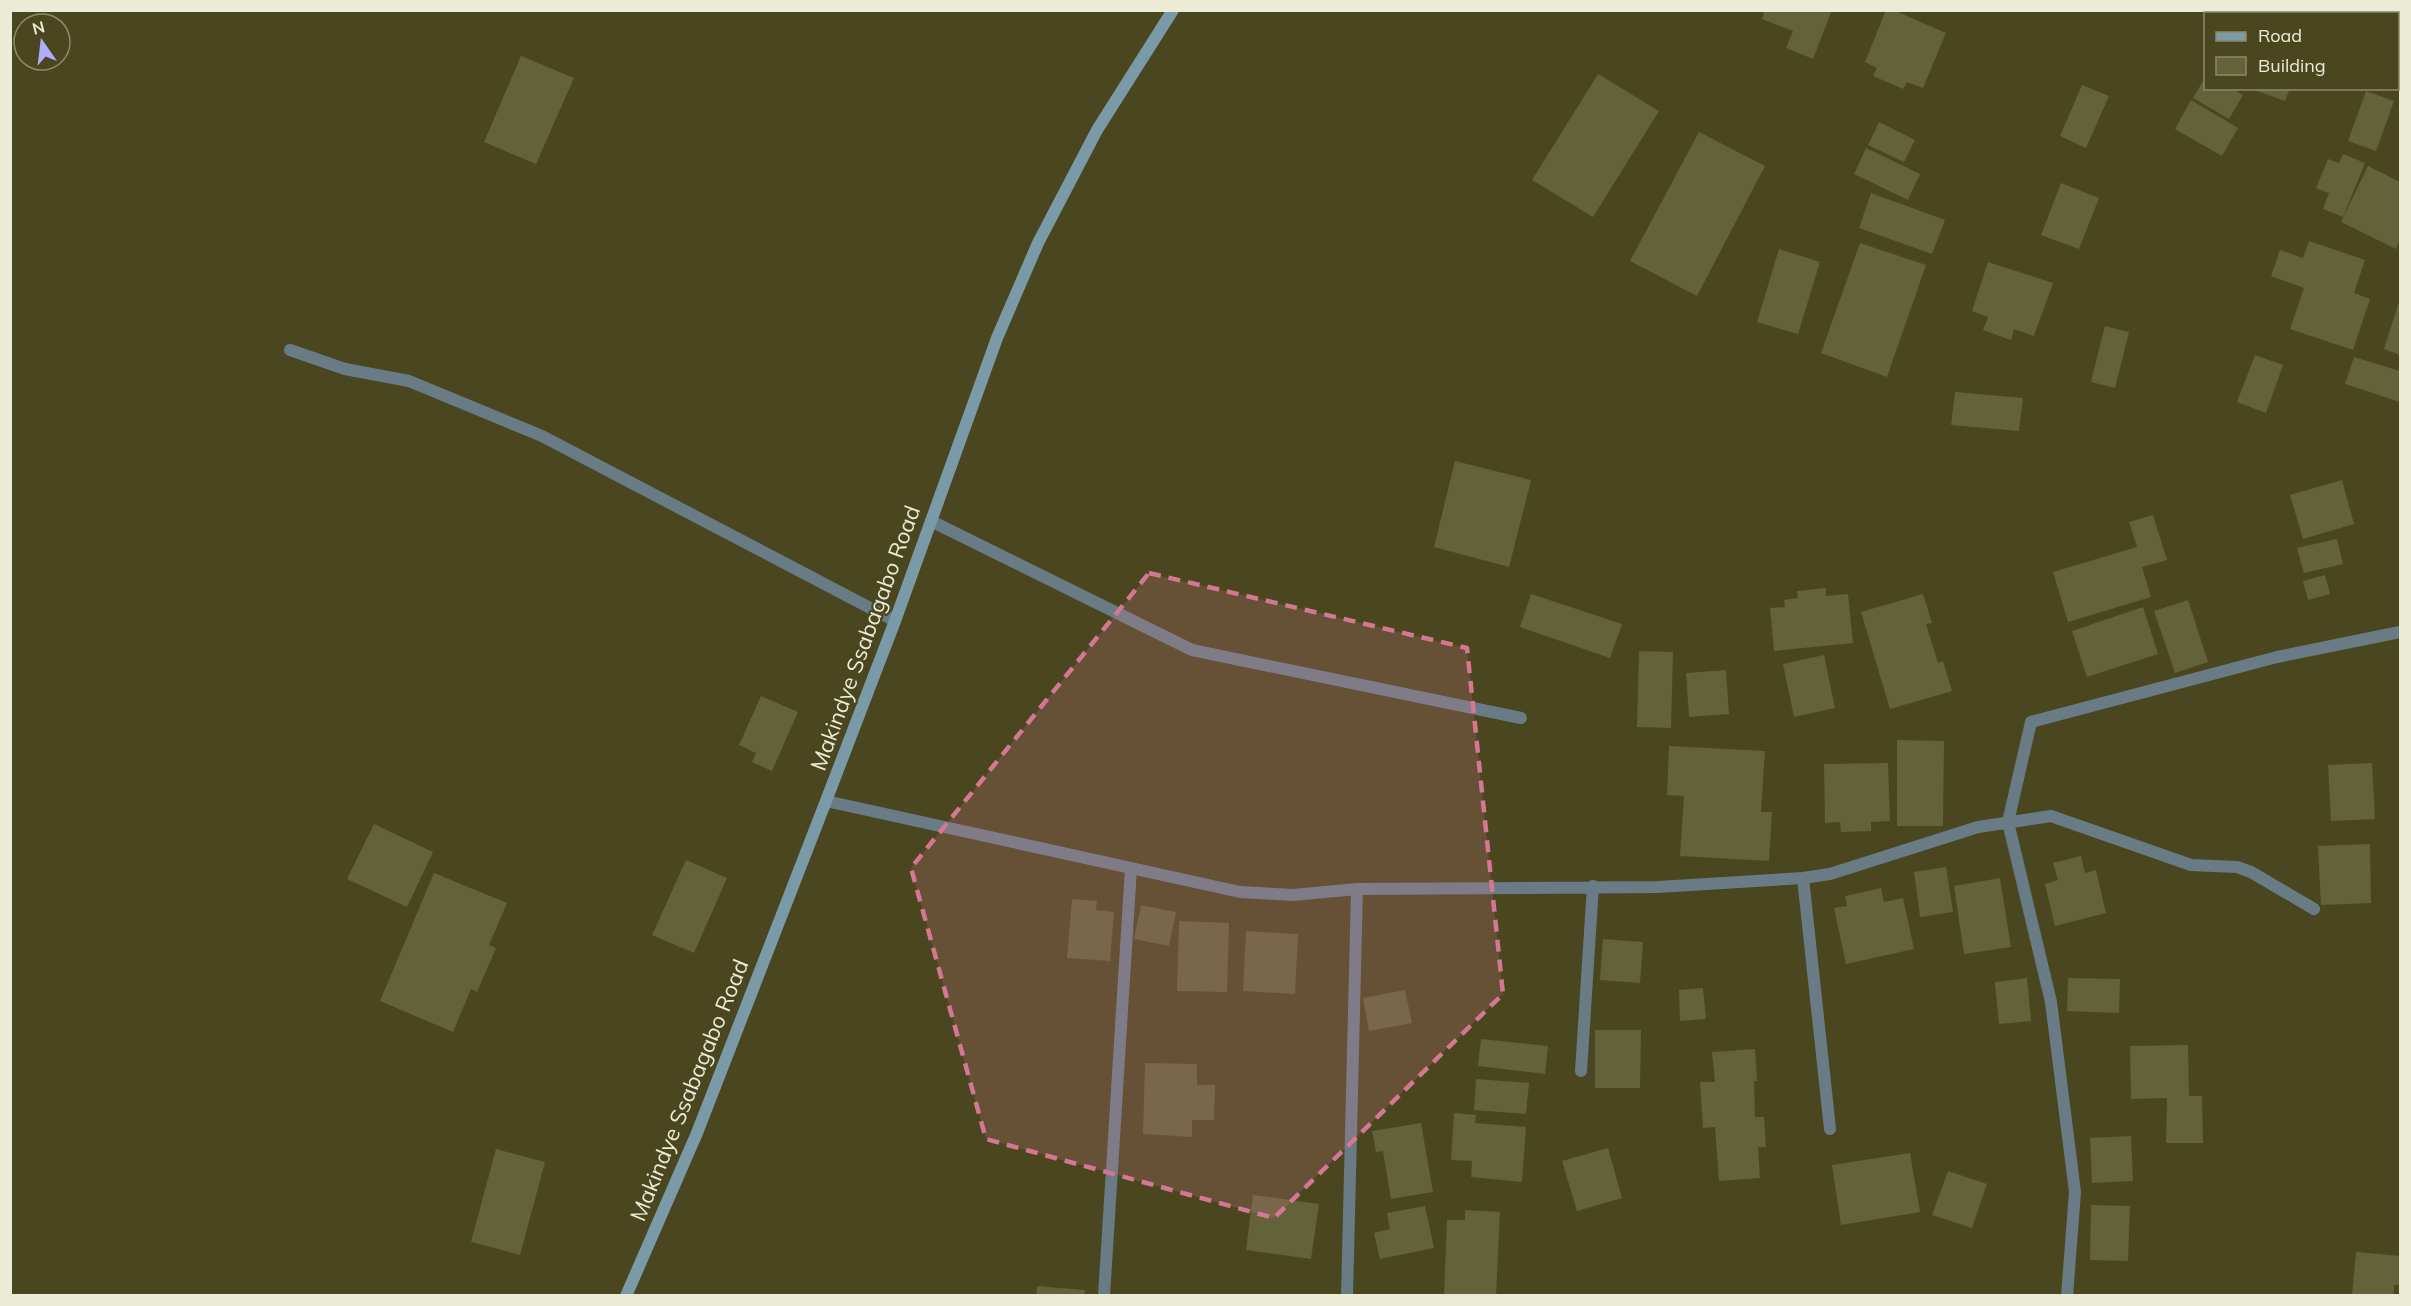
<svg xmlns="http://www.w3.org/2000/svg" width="2411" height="1306" font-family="Mulish,sans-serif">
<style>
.building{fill:#63623a}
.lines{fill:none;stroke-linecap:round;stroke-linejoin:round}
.lane{stroke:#697c85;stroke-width:12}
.street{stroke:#697c85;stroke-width:12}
.secondary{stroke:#7b9aa8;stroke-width:12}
.marked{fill:#d57792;fill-opacity:0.2;stroke:#d57792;stroke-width:4.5;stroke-dasharray:12 8;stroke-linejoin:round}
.labels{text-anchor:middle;stroke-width:4.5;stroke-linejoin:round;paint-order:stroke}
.street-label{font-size:22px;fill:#ececd6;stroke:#4a4720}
</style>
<rect width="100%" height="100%" fill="#4a4720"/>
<path class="building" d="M1765 10H1832L1813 59 1786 48 1793 31 1762 19Z
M1886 10H1893L1946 33 1923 88 1907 82 1903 89 1873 76 1877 68 1865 62Z
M521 56 574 78 536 164 484 142Z
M1598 74 1659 111 1593 217 1532 180Z
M2206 76V88H2231L2243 95 2229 119 2193 98Z
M2082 85 2109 96 2086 148 2060 136Z
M2249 88H2290L2285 101Z
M2366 91 2394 101 2376 151 2348 141Z
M2191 100 2238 128 2222 156 2175 129Z
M1879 122 1915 140 1904 162 1868 145Z
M1699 132 1765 166 1697 296 1630 261Z
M1866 148 1920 174 1908 200 1854 174Z
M2343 154 2365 163 2343 217 2323 209 2329 193 2316 188 2328 159 2339 163Z
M2368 166 2400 182V239L2396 249 2341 222Z
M2061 183 2099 198 2079 249 2041 235Z
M1871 193 1945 220 1932 254 1859 228Z
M2309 241 2365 260 2354 293 2370 299 2353 350 2290 329 2304 288 2271 276 2280 250 2303 258Z
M1860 243 1926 265 1887 377 1821 353Z
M1779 249 1820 262 1798 334 1757 322Z
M1988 262 2053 283 2034 336 2014 329 2011 340 1983 330 1988 317 1972 311Z
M2400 299V355L2384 349Z
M2105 326 2129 332 2115 388 2091 382Z
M2255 355 2283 365 2266 413 2237 402Z
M2354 357 2400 371V402L2345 384Z
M1955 392 2023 398 2019 431 1951 425Z
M1455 461 1531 480 1509 567 1434 547Z
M2342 480 2354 524 2303 539 2290 495Z
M2153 515 2167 560 2142 567 2151 597 2068 622 2053 572 2137 547 2129 522Z
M2337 539 2343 564 2304 573 2297 548Z
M2325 575 2330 594 2308 600 2303 581Z
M1826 588V596L1848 594 1853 643 1774 651 1770 608 1785 607 1784 600 1798 598 1797 591Z
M1531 594 1622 624 1610 658 1520 627Z
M1923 594 1932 623 1926 624 1938 663 1943 661 1952 691 1890 709 1861 612Z
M2188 600 2208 662 2175 673 2154 611Z
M2143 607 2158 654 2087 677 2072 631Z
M1639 651 1673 652 1671 728 1637 727Z
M1824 655 1835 708 1794 717 1783 664Z
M1726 670 1729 714 1689 717 1686 673Z
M761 696 798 712 772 771 752 762 756 753 739 745Z
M1897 740 1944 741 1943 826H1897Z
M1669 746 1765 751 1761 812H1772L1769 861 1680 856 1684 796 1667 795Z
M1888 763 1890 821 1871 822V831L1841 832 1840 822 1825 823 1824 764Z
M2372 763 2375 819 2331 821 2328 765Z
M374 824 433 852 407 907 347 879Z
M2370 844 2371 903 2321 905 2318 846Z
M2081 856 2085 873 2096 870 2106 913 2055 926 2045 884 2058 880 2053 863Z
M686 860 727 878 694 953 652 935Z
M1946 867 1953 912 1920 917 1914 872Z
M434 873 507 903 489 945 496 948 477 992 471 989 453 1032 380 1001Z
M2000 878 2011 947 1964 954 1954 886Z
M1881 888 1884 902 1903 898 1914 949 1846 964 1834 908 1847 906 1845 896Z
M1072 899 1097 901 1096 910 1114 912 1110 961 1067 958Z
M1141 905 1176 912 1169 946 1134 939Z
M1179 921 1229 923 1227 992 1177 991Z
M1246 931 1298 934 1295 994 1243 991Z
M1603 939 1643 942 1640 983 1600 980Z
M2027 978 2031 1021 1999 1024 1995 982Z
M2068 978 2120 979 2119 1013 2067 1011Z
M1703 988 1706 1019 1680 1021 1679 990Z
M1405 990 1412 1023 1369 1031 1363 998Z
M1595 1030H1641L1640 1088H1595Z
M1481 1039 1548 1046 1545 1074 1478 1066Z
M2188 1045 2189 1096H2202L2203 1143H2166L2167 1098 2131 1099 2130 1046Z
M1755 1049 1757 1081H1754L1755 1117H1764L1766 1147H1758L1760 1178 1719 1181 1715 1127 1703 1128 1700 1082H1715L1712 1052Z
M1145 1063 1197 1064V1085H1215L1214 1120H1192V1137L1143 1134Z
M1476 1079 1529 1083 1526 1114 1474 1110Z
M1454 1113 1476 1115 1475 1123 1526 1127 1522 1182 1471 1177 1472 1161 1451 1160Z
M1421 1123 1433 1192 1391 1199 1383 1151 1376 1152 1372 1131Z
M2131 1136 2133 1181 2092 1183 2090 1138Z
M1608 1148 1622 1198 1577 1211 1562 1161Z
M496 1149 545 1162 520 1255 471 1242Z
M1910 1153 1920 1212 1841 1225 1832 1165Z
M1948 1171 1987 1184 1972 1228 1932 1215Z
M1253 1195 1319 1204 1311 1259 1246 1250Z
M2091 1205 2130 1206 2128 1261 2090 1260Z
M1425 1206 1434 1248 1380 1259 1374 1233 1390 1229 1387 1213Z
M1465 1210 1500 1212 1496 1296H1444L1447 1220H1465Z
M2356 1252 2400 1256V1285H2394L2393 1296H2352Z
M1037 1286 1085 1290 1084 1296H1036Z"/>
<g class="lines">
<path class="lane" d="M290 350 345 369 409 381 542 436 895 621"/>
<path class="street" d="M2260 10 2265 14
M2398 81 2400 83
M931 521 1192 650 1521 718
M826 801 1240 892 1293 895 1357 889 1658 887 1803 878 1830 874 1978 827 2051 816 2191 865 2237 867 2251 872 2314 909
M1803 878 1830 1129
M1581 1071 1593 886
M1104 1296 1131 868
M1347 1296 1357 889
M2067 1296 2075 1192 2051 1002 2008 822 2031 722 2277 657 2400 632"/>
<path class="secondary" d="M626 1296 697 1133 826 801 895 621 997 338 1038 243 1097 130 1173 10"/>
</g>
<path class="marked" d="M1149 573 1467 648 1503 994 1274 1218 986 1139 911 868Z"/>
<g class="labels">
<g class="street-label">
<text transform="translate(865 638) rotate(-70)" y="8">Makindye Ssabagabo Road</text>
<text transform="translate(689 1090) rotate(-68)" y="8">Makindye Ssabagabo Road</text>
</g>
</g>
<rect width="2411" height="1306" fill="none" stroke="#ececd6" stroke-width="24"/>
<rect x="2204" y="12" width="195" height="78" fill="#4a4720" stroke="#8b8969" stroke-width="1.5"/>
<rect x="2216" y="32" width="30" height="9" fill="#7b9aa8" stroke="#8b8969" stroke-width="1.5"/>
<text x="2258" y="42" font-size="18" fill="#ececd6">Road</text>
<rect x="2216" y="57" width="30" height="18" fill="#63623a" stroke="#8b8969" stroke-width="1.5"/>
<text x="2258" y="72" font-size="18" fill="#ececd6">Building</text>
<g transform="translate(42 42) rotate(346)"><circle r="28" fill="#4a4720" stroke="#8b8969" stroke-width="1.5"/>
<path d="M0-4.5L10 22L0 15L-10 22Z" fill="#b1adfa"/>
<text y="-9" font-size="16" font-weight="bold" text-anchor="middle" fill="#ececd6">N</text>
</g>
</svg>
